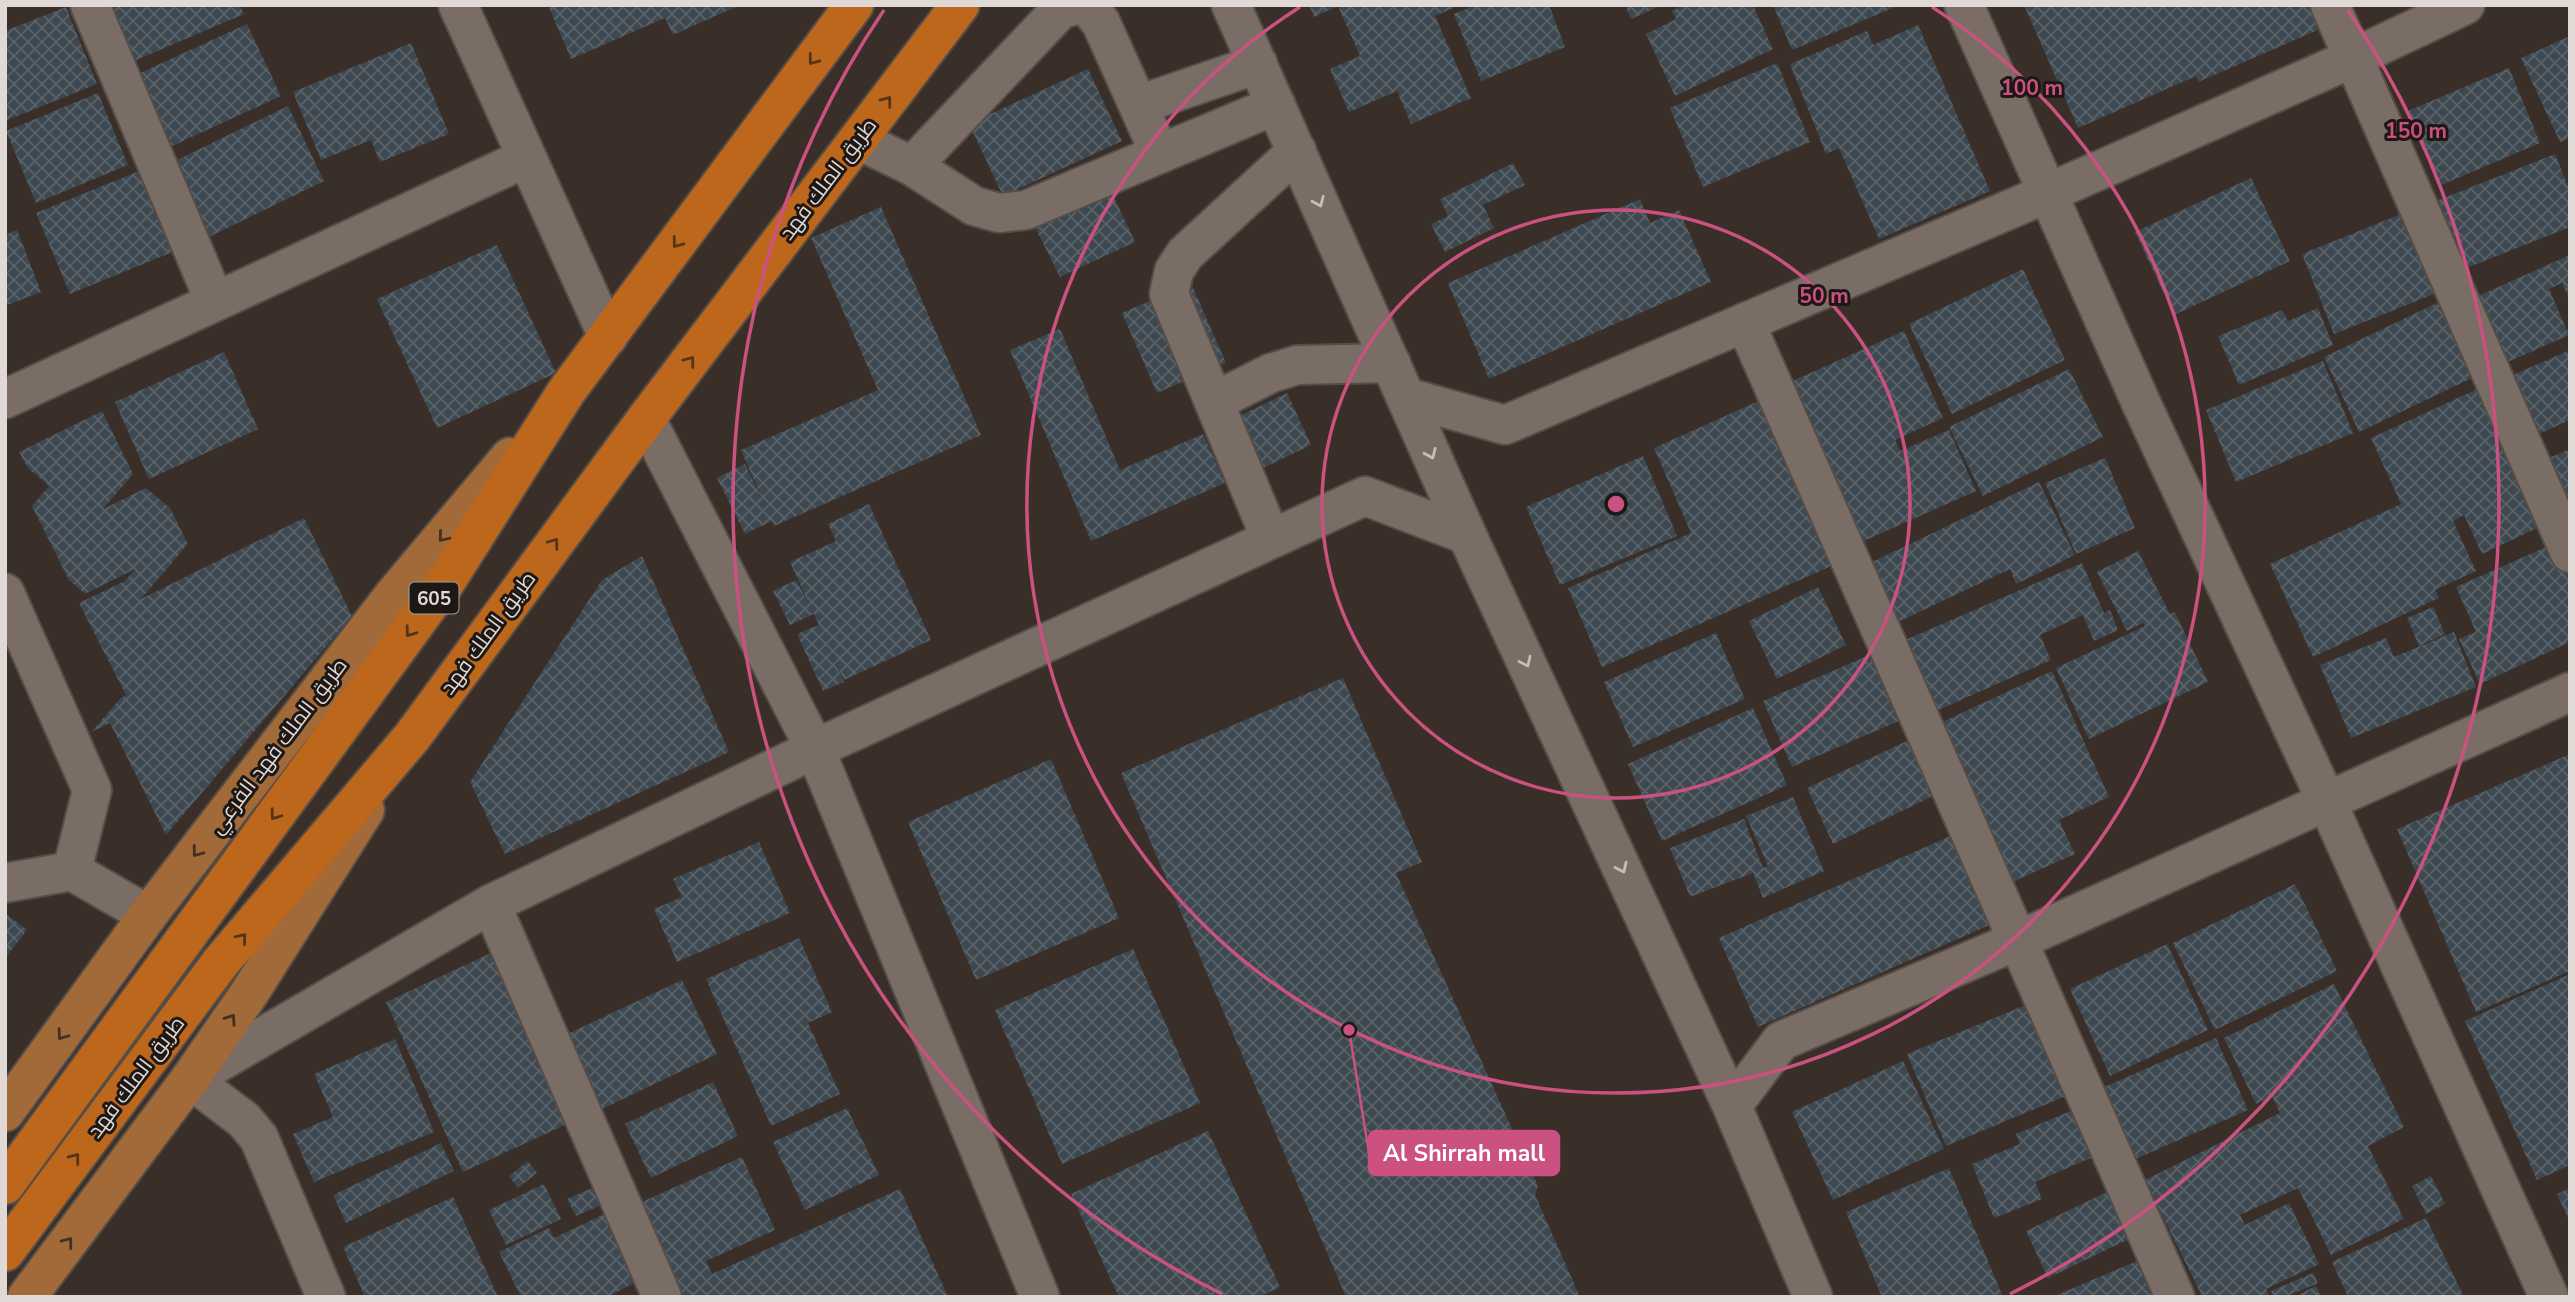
<svg xmlns="http://www.w3.org/2000/svg" width="2575" height="1302" font-family="'Nunito Sans',Cairo,sans-serif">
<style>
.building{fill:url(#building-cross-hatch)}
.lines{fill:none;stroke-linecap:round;stroke-linejoin:round}
.minor-casing{stroke:#564d47;stroke-width:42}
.major-casing{stroke:#564d47;stroke-width:42}
.highway-casing{stroke:#564d47;stroke-width:42}
.minor{stroke:#796d65;stroke-width:38}
.major{stroke:#a26939;stroke-width:38}
.highway{stroke:#bd671c;stroke-width:38}
.oneway{stroke:#553417}
.oneway2{stroke:#c6beb9}
.oneway3{stroke:#453020}
.ring{fill:none;stroke:#cb5280;stroke-width:3.5}
.labels{text-anchor:middle;stroke-width:6;stroke-linejoin:round;paint-order:stroke}
.shield{fill:#1d1815;stroke:#a69f9b;stroke-width:2}
.shield-label{font-size:19px;font-weight:bold;fill:#e0d9d5}
.street-label{font-size:21px;fill:#e0d9d5;stroke:#1d1815}
.centre{fill:#cb5280;stroke:#1d1815;stroke-width:3.5}
.ring-label{font-size:21px;text-anchor:middle;font-weight:bold;fill:#cb5280;stroke:#1d1815;stroke-width:6;stroke-linejoin:round;paint-order:stroke}
.leader{fill:none;stroke:#cb5280;stroke-width:2.5}
.callout-dot{fill:#cb5280;stroke:#1d1815;stroke-width:2.5}
.callout{fill:#cb5280;stroke:#cb5280;stroke-width:2.5}
.callout-label{font-size:23px;text-anchor:middle;font-weight:bold;fill:#fff}
</style>
<defs>
<pattern id="building-cross-hatch" width="8" height="8" patternUnits="userSpaceOnUse" patternTransform="scale(1.75)"><rect width="8" height="8" fill="#3d4850"/><path d="M0 0l8 8M0 8l8-8" fill="none" stroke="#596268"/></pattern>
</defs>
<rect width="100%" height="100%" fill="#392f28"/>
<path class="building" d="M102 5H240L244 14 127 64Z
M548 5H740L673 35 665 18 571 59Z
M1309 5H1460L1435 16 1471 98 1411 124 1397 91 1349 112 1330 69 1360 56 1338 6 1314 17Z
M1476 5H1549L1565 47 1481 81 1454 14Z
M1625 5H1662L1631 19Z
M1683 5H1753L1773 49 1675 96 1646 34 1676 19 1672 11Z
M1773 5H1900L1792 50Z
M2024 5H2310L2320 29 2198 82 2196 76 2078 128Z
M66 7 97 84 5 121V31Z
M247 24 281 96 172 146 138 74Z
M1918 25 1990 191 1879 239 1839 148 1826 154 1790 64 1867 31 1873 45Z
M2570 36V138L2560 142 2521 58Z
M411 43 449 134 380 162 371 140 321 160 293 92Z
M1777 63 1810 142 1703 187 1670 108Z
M2509 68 2540 143 2439 186 2408 111Z
M1088 69 1122 141 1003 196 969 124Z
M98 93 128 165 36 203 6 131Z
M288 106 324 181 209 237 173 162Z
M2555 154 2570 191V227L2464 269 2436 201Z
M1513 163 1525 185 1483 205 1494 228 1445 252 1431 224 1448 216 1440 199Z
M154 165 187 246 70 294 36 213Z
M2251 178 2290 261 2174 315 2135 232Z
M1111 191 1135 242 1060 277 1035 227Z
M1640 199 1650 223 1679 210 1711 282 1489 379 1448 283Z
M881 207 981 435 774 526 772 521 745 534 717 478 745 464 763 501 741 450 878 390 811 238Z
M2401 214 2434 294 2334 334 2302 254Z
M17 230 41 292 5 306V235Z
M497 245 556 373 437 428 377 299Z
M2570 255V301L2562 283 2549 289 2569 335 2508 362 2478 296Z
M2023 269 2065 360 1952 414 1909 324Z
M1191 283 1226 363 1157 393 1122 313Z
M2439 302 2474 377 2359 432 2324 357Z
M2318 308 2333 345 2239 385 2218 336 2282 310 2288 321Z
M1060 329 1120 470 1203 434 1225 483 1091 541 1010 350Z
M1904 331 1943 418 1895 440 1900 451 1949 430 1976 491 1857 544 1786 384Z
M2570 350V420L2539 434 2513 375Z
M224 352 258 429 149 479 115 402Z
M2323 361 2353 433 2236 482 2206 410Z
M2069 369 2103 437 1983 496 1949 427Z
M2484 386 2550 522 2482 554 2464 515 2453 521 2476 571 2435 590 2439 598 2313 657 2270 564 2401 504 2371 438Z
M1287 393 1311 445 1263 468 1239 416Z
M1763 399 1836 564 1602 667 1568 588 1691 533 1654 448Z
M102 411 133 474 103 509 146 488 170 508 188 544 141 599 304 518 352 616 166 835 110 723 91 732 120 699 126 695 79 603 125 581 135 569 85 594 69 580 32 506 49 486 28 468 19 452Z
M2570 449V506L2549 458Z
M1643 456 1677 536 1560 585 1526 507Z
M2105 458 2135 528 2076 554 2045 483Z
M2039 482 2075 555 2016 584 2010 569 1894 624 1866 565Z
M869 504 931 640 844 680 826 642 844 682 823 691 797 634 819 625 814 614 790 625 773 591 796 580 810 606 790 562 836 541 828 524Z
M2557 542 2570 571V642L2480 684 2459 639 2476 632 2456 587Z
M2138 551 2170 614 2175 612 2208 682 2089 739 2056 668 2145 626 2143 623 2127 631 2097 572Z
M642 556 729 752 505 854 470 782 602 580Z
M2082 563 2104 613 2110 610 2118 630 2094 641 2083 615 2040 635 2051 660 1934 712 1903 641Z
M1818 587 1846 645 1777 679 1749 621Z
M2433 607 2445 634 2419 646 2407 618Z
M2454 632 2476 687 2351 738 2320 665 2386 638 2394 657Z
M1716 633 1745 699 1633 747 1604 682Z
M1879 651 1908 717 1792 767 1763 701Z
M2052 671 2109 797 2059 820 2075 854 2012 882 1940 723Z
M1343 678 1422 862 1396 873 1538 1186 1535 1195 1580 1297H1346L1121 773Z
M1753 708 1787 785 1662 841 1628 764Z
M1907 741 1933 796 1833 844 1807 788Z
M2570 754V971L2476 1012 2397 829Z
M1051 759 1119 918 976 980 908 822Z
M1793 797 1824 871 1763 898 1753 873 1690 897 1670 848 1744 819 1763 868 1768 866 1746 816Z
M1955 834 1994 923 1758 1027 1719 938Z
M759 842 790 913 677 962 654 909 682 897 673 879Z
M2295 884 2337 971 2215 1030 2173 943Z
M5 913 27 930 5 958Z
M799 938 832 1012 808 1023 840 1094 771 1126 706 979Z
M2167 944 2208 1030 2110 1076 2070 989Z
M1133 949 1200 1103 1062 1164 995 1010Z
M493 952 571 1122 463 1172 386 1002Z
M2570 974V1165L2537 1180 2465 1021Z
M682 980 717 1054 596 1112 561 1037Z
M2334 984 2404 1127 2368 1146 2404 1219 2331 1255 2298 1188 2240 1215 2245 1225 2289 1203 2319 1264 2266 1289 2270 1297H2195L2201 1294 2145 1180 2280 1113 2272 1096 2256 1104 2224 1038Z
M2028 1004 2066 1096 1946 1146 1907 1054Z
M2216 1038 2248 1110 2133 1160 2102 1088Z
M395 1039 434 1132 314 1182 293 1134 333 1117 314 1074Z
M1903 1061 1944 1149 1833 1200 1792 1112Z
M713 1082 738 1136 651 1178 625 1124Z
M847 1108 879 1175 805 1210 773 1142Z
M2073 1110 2093 1157 2035 1182 2042 1199 1994 1218 1972 1164 2020 1144 2016 1134Z
M1208 1131 1280 1287 1259 1297H1119L1071 1194Z
M441 1143 454 1171 346 1223 333 1195Z
M742 1157 775 1230 706 1261 712 1274 900 1189 948 1297H677L635 1205Z
M528 1161 537 1173 518 1188 509 1176Z
M1949 1168 2003 1297H1882L1846 1212Z
M2431 1176 2445 1204 2426 1214 2412 1186Z
M544 1184 561 1219 506 1245 489 1210Z
M599 1185 608 1202 576 1216 567 1199Z
M2570 1188V1223L2557 1194Z
M2113 1189 2135 1236 2048 1278 2026 1231Z
M453 1197 498 1297H365L343 1247Z
M604 1214 636 1282 607 1297H521L499 1252 549 1228 554 1238Z
M2426 1218 2463 1295 2348 1297 2332 1262Z
M2137 1261 2152 1297H2052Z
M2313 1273 2318 1283 2285 1297H2274L2271 1291Z
M2316 1286 2321 1297H2294Z"/>
<g class="lines">
<g class="minor-casing">
<path id="minor" d="M90 5 215 302
M458 5 608 337
M1087 5 1101 23 1160 154
M1231 5 1467 535 1732 1106 1813 1297
M1964 5 2142 405 2327 802 2549 1297
M2330 5 2570 553
M1138 105 1258 64
M858 140 912 166 974 206 999 213 1026 210 1276 105
M912 166 1061 9 1077 5
M1745 322 2175 1297
M1406 397 1505 425 2048 193 2353 58 2465 5
M5 399 526 158
M1214 402 1271 373 1297 365 1391 363
M646 419 815 749 1040 1297
M1271 539 1169 294 1174 271 1185 254 1297 151
M5 593 92 790 72 871 148 915
M5 883 72 871
M491 904 662 1297
M1732 1106 1781 1041 2019 940 2570 692
M326 1297 259 1138 244 1120 190 1079 491 904 815 749 1365 496 1467 535"/>
</g>
<g class="major-casing">
<path id="major" d="M5 1112 148 915 393 596 510 457
M27 1297 190 1079 250 992 365 810"/>
</g>
<g class="highway-casing">
<path id="highway" d="M5 1185 445 583 566 392 854 5
M5 1252 220 963 412 737 646 419 960 5"/>
</g>
<use href="#minor" class="minor"/>
<use href="#major" class="major"/>
<use href="#highway" class="highway"/>
</g>
<defs><path id="oneway-chevron" d="M-2-3.5L2.5 0L-2 3.5" fill="none" stroke-width="1.6" stroke-linecap="round" stroke-linejoin="round" transform="scale(1.75)"/></defs>
<g class="oneway">
<use href="#oneway-chevron" transform="translate(813 60) rotate(127)"/>
<use href="#oneway-chevron" transform="translate(887 101) rotate(-53)"/>
<use href="#oneway-chevron" transform="translate(677 243) rotate(127)"/>
<use href="#oneway-chevron" transform="translate(690 361) rotate(-53)"/>
<use href="#oneway-chevron" transform="translate(554 543) rotate(-54)"/>
<use href="#oneway-chevron" transform="translate(410 632) rotate(126)"/>
<use href="#oneway-chevron" transform="translate(275 815) rotate(126)"/>
<use href="#oneway-chevron" transform="translate(242 938) rotate(-50)"/>
<use href="#oneway-chevron" transform="translate(75 1158) rotate(-53)"/>
</g>
<g class="oneway2">
<use href="#oneway-chevron" transform="translate(1319 202) rotate(66)"/>
<use href="#oneway-chevron" transform="translate(1431 454) rotate(66)"/>
<use href="#oneway-chevron" transform="translate(1526 662) rotate(65)"/>
<use href="#oneway-chevron" transform="translate(1622 868) rotate(65)"/>
</g>
<g class="oneway3">
<use href="#oneway-chevron" transform="translate(443 537) rotate(130)"/>
<use href="#oneway-chevron" transform="translate(197 852) rotate(127)"/>
<use href="#oneway-chevron" transform="translate(231 1019) rotate(-55)"/>
<use href="#oneway-chevron" transform="translate(62 1035) rotate(126)"/>
<use href="#oneway-chevron" transform="translate(68 1242) rotate(-53)"/>
</g>
<g class="ring">
<circle cx="1616" cy="504" r="294"/>
<path d="M1932 7A589 589 0 1 1 1300 7"/>
<path d="M1222 1294A883 883 0 0 1 884 10M2348 10A883 883 0 0 1 2010 1294"/>
</g>
<g class="labels">
<rect class="shield" x="409.5" y="582.5" width="49" height="31" rx="5"/>
<g class="shield-label">
<text x="434" y="605">605</text>
</g>
<g class="street-label">
<text transform="translate(828 179) rotate(-53)" y="7">طريق الملك فهد</text>
<text transform="translate(488 633) rotate(-54)" y="7">طريق الملك فهد</text>
<text transform="translate(278 746) rotate(-53)" y="7">طريق الملك فهد الفرعي</text>
<text transform="translate(136 1077) rotate(-53)" y="7">طريق الملك فهد</text>
</g>
</g>
<circle cx="1616" cy="504" r="10" class="centre"/>
<g class="ring-label">
<text x="2032" y="95">100 m</text>
<text x="2416" y="138">150 m</text>
<text x="1824" y="303">50 m</text>
</g>
<path class="leader" d="M1349 1030L1369 1153"/>
<circle class="callout-dot" cx="1349" cy="1030" r="7"/>
<rect class="callout" x="1369" y="1131" width="190" height="44" rx="7"/>
<g class="callout-label">
<text x="1464" y="1161">Al Shirrah mall</text>
</g>
<rect width="2575" height="1302" fill="none" stroke="#e0d9d5" stroke-width="14"/>
</svg>
